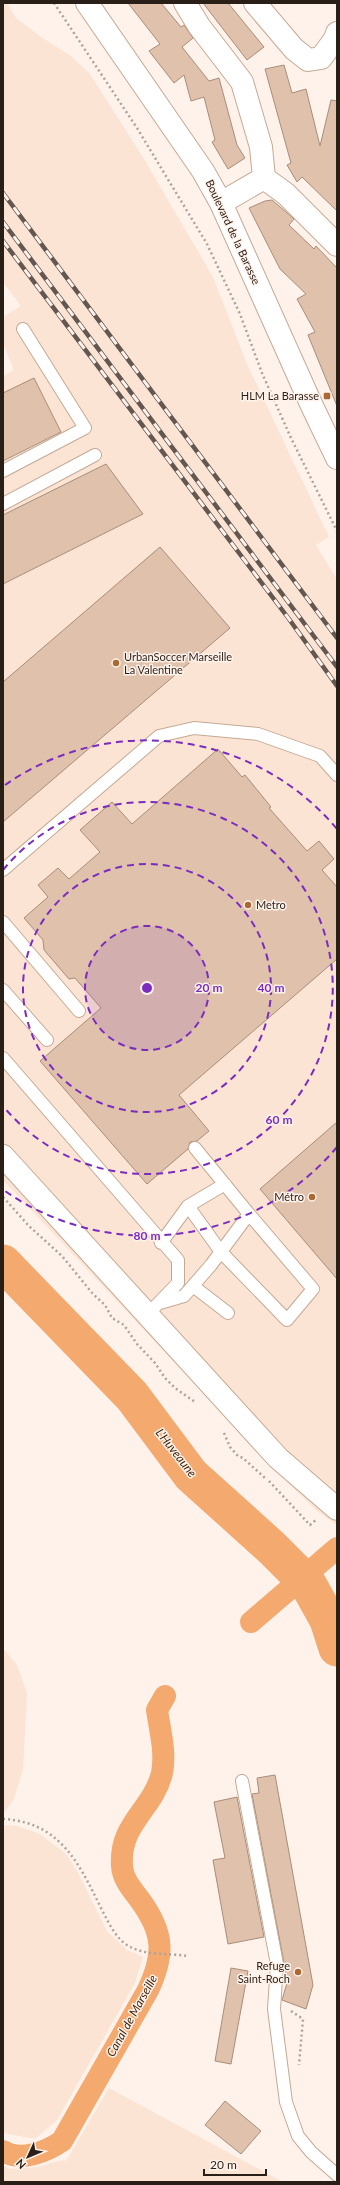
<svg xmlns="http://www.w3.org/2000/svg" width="340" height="2185" font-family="Lato,sans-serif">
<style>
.built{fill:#fbe4d4}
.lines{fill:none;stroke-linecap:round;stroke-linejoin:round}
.canal{stroke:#f4a96f;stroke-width:22}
.river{stroke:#f4a96f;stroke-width:37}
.building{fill:#dfc1ac;stroke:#a98d79}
.service-casing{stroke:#c6a994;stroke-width:14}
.minor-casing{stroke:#c6a994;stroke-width:24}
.secondary-casing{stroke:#c6a994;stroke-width:24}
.path{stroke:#aea29a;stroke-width:2.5;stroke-dasharray:2 3;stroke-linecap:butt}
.service{stroke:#fff;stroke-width:12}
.minor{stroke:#fff;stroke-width:22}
.secondary{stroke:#fff;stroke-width:22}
.rail-casing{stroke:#63574f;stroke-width:4.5}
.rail{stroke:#fff2ea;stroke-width:3;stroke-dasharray:9;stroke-linecap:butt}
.ring{fill:none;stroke:#7b2cbf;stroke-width:2;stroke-dasharray:7 5}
.poi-dot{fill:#aa6933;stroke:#fff2ea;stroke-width:1.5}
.labels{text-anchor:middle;stroke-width:3;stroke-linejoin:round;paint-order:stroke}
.street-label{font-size:11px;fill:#2a1f17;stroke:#fff2ea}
.poi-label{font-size:11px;fill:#2a1f17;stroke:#fff2ea;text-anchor:end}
.water-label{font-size:12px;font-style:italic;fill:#44270e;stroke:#fff2ea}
.centre{fill:#7b2cbf;stroke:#fff2ea;stroke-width:2}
.ring-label{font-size:12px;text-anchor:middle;font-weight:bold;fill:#7b2cbf;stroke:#fff2ea;stroke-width:3;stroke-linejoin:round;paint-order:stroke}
</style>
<rect width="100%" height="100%" fill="#fff2ea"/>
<path class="built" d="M3 3H7L16 18 41 37 71 56 90 74 144 159 213 277 247 364 329 537 316 545 337 579V1525L317 1511 286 1481 3 1180V376L14 370 3 344V317L21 306 3 282Z
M3 1648 17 1665 27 1693 23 1769 14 1799 3 1814Z
M3 1825 17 1826 40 1834 66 1854 77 1871 107 1931 127 1950 143 1957 135 1983 57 2120 35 2139 3 2133Z
M109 2088 283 2182H3V2166L11 2169 38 2167 61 2160 66 2161Z"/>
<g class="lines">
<path class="canal" d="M251 1622 337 1548
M3 2151C21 2162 46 2152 62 2141L148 1990C165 1954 164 1933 140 1900 132 1889 123 1880 122 1866 119 1823 153 1810 162 1773 166 1752 160 1731 157 1710L165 1696"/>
<path class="river" d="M3 1263 132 1396 191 1475 271 1547 308 1584 328 1620 337 1648"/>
</g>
<path class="building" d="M128 3H161L181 27 184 25 193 38 182 47 209 81 219 78 237 145 245 158 228 169 212 142 215 140 204 97 191 101 184 75 174 83 149 51 160 44Z
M203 3H228L264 47 247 60Z
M284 65 292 93 306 89 320 146 331 100 337 101V211L302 177 297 182 287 165 291 163 265 69Z
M272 200 294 219 289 225 314 249 316 246 337 268V406L308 335 315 332 297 299 306 294 280 269 249 208 265 201Z
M34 378 61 432 3 461V393Z
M106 464 143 514 3 584V515Z
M160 547 230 628 3 822V682Z
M218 749 242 777 245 775 271 807 269 808 307 851 319 841 334 859 322 870 337 887V959L179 1095 209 1131 197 1141 190 1142 188 1149 147 1184 40 1061 101 1008 75 978 69 979 44 950 43 940 24 918 48 897 38 885 58 868 69 879 100 852 80 830 112 802 132 824Z
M337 1122V1279L260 1189Z
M275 1775 313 1985 306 2009 282 2000 287 1983 284 1963 252 1794 259 1793 257 1778Z
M237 1797 264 1937 228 1944 213 1860 225 1858 214 1802Z
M231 1968 248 1971 231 2064 215 2061Z
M225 2101 261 2131 241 2154 205 2125Z"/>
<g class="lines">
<g class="service-casing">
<path id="service" d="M3 471 85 428 23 329
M3 504 95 455
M3 870 159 736 194 728 258 734 320 756 337 775
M3 922 79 1011
M3 990 47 1040
M3 1058 178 1260V1283L147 1315
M188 1206 225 1184
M161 1243 188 1206 221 1252 287 1320 313 1289 249 1214
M193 1286 228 1313
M160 1303 184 1296 211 1265 249 1214 195 1148
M242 1781 277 1964 274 2009 286 2102 298 2136 311 2152 337 2175"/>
</g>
<g class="minor-casing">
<path id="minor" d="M185 3 199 26 242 82 261 147 264 178
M255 3 294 49 308 60 321 58 335 39 337 33
M221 203 264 178 286 194 337 245
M3 1156 278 1458 337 1509"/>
</g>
<g class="secondary-casing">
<path id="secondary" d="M87 3 203 171 221 203 312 406 337 458"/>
</g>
<path class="path" d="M54 3 137 128 207 244 240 314 262 373 291 438 337 531
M3 1197 29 1226 62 1256 93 1294 105 1305 112 1318 124 1325 137 1344 155 1363 165 1378 175 1388 195 1402
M224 1433 230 1447 238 1456 243 1458 265 1478
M269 1481 310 1525 317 1519
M3 1819C63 1822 81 1868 104 1914 110 1925 116 1938 127 1945 144 1956 168 1953 187 1956
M291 2011 303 2019 299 2065"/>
<use href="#service" class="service"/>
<use href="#minor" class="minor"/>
<use href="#secondary" class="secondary"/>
<g class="rail-casing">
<path id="rail" d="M3 193 337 638
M3 222 337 667
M3 241 289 619 337 686"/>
</g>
<use href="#rail" class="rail"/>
</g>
<circle cx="147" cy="988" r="62" fill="#7b2cbf" fill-opacity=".12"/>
<g class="ring">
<circle cx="147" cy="988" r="62"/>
<circle cx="147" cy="988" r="124"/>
<path d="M3 870A186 186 0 1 1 3 1106"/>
<path d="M337 1147A248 248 0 0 1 5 1191M5 785A248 248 0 0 1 337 829"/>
</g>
<g class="poi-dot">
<rect x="323" y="392" width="8" height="8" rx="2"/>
<circle cx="116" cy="663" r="4"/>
<circle cx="248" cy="905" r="4"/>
<circle cx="312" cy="1197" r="4"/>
<circle cx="298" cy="1972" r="4"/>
</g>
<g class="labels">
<g class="street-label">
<text transform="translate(233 232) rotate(65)" y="4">Boulevard de la Barasse</text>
</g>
<g class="poi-label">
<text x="319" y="400">HLM La Barasse</text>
<text x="124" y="661" text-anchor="start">UrbanSoccer Marseille<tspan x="124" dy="13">La Valentine</tspan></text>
<text x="256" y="909" text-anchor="start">Metro</text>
<text x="304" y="1201">Métro</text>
<text x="290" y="1970">Refuge<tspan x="290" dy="13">Saint-Roch</tspan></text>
</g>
<g class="water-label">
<text transform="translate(176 1453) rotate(52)" y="4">L'Huveaune</text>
<text transform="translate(132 2016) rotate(-61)" y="4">Canal de Marseille</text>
</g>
</g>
<circle cx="147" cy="988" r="6" class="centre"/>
<g class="ring-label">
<text x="209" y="992">20 m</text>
<text x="271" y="992">40 m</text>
<text x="279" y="1124">60 m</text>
<text x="147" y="1240">80 m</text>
</g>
<rect width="340" height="2185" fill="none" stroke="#2a1f17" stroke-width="8"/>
<g transform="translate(28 2157) rotate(226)" stroke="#fff2ea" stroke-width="3" paint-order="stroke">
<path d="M0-3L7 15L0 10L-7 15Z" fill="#2a1f17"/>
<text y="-6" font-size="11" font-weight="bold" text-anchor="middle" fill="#2a1f17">N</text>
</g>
<path d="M204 2169v6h62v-6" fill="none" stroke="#2a1f17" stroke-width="2"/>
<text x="210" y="2169" font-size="12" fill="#2a1f17" stroke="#fff2ea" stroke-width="3" paint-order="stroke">20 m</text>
</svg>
